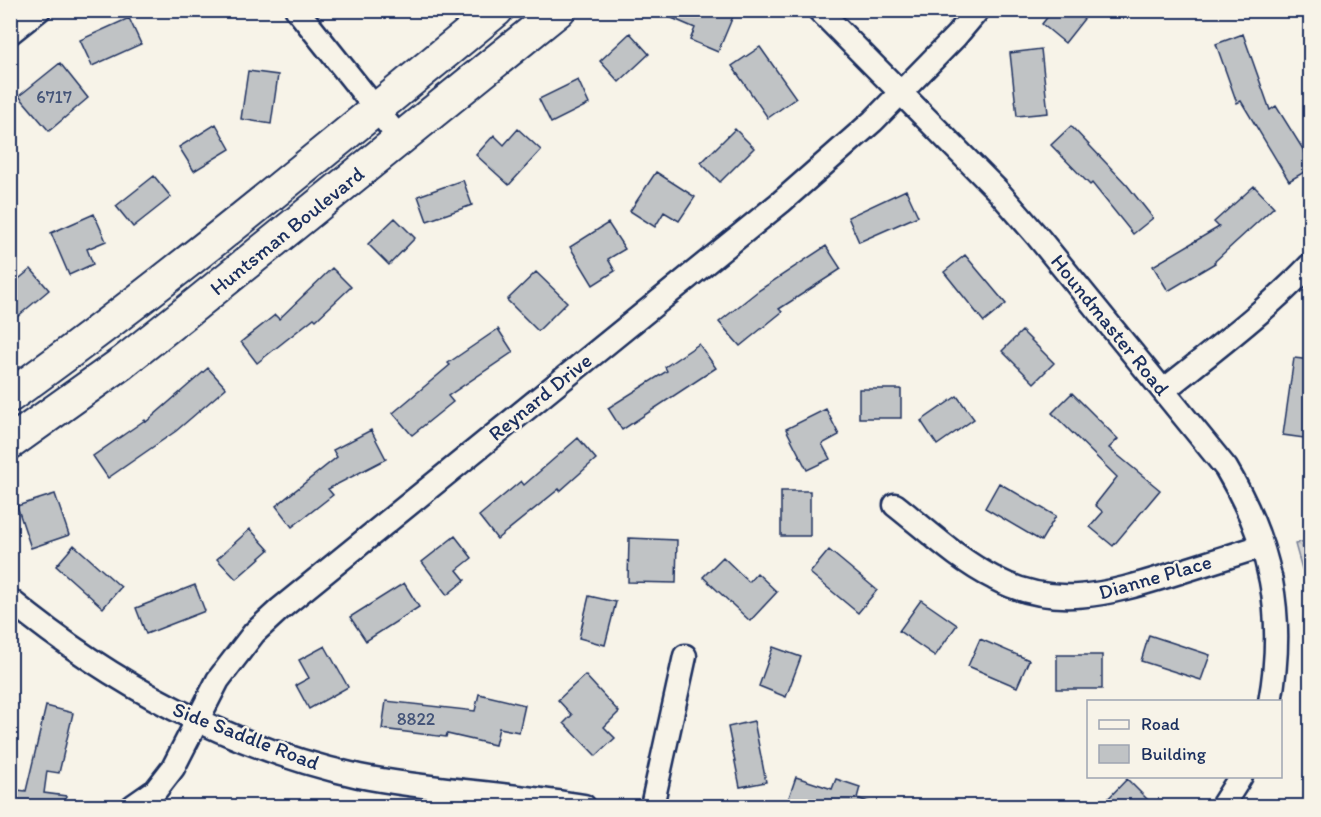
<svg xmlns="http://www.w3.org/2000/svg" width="1321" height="817" font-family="Itim,sans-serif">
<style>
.park{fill:url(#park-crowns);stroke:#798299;stroke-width:1.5}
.building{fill:#c0c3c5;stroke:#1b2f5e;stroke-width:1.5}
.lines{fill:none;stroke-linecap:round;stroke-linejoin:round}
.street-casing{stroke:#1b2f5e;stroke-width:27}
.secondary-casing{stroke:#1b2f5e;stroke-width:36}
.street{stroke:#f7f3e8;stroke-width:22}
.secondary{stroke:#f7f3e8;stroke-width:32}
.labels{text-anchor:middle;stroke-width:5;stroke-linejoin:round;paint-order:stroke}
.number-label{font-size:18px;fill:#445478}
.street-label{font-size:21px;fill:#1b2f5e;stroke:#f7f3e8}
</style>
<defs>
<pattern id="park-crowns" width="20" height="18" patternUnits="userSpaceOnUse" patternTransform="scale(1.5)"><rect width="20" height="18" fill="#d7d6d4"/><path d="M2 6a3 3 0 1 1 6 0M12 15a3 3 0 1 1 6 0" fill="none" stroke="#b8b8b8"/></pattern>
</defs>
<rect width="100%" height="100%" fill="#f7f3e8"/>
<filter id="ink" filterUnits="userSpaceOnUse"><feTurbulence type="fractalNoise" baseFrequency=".0167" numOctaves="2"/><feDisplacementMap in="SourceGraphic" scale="12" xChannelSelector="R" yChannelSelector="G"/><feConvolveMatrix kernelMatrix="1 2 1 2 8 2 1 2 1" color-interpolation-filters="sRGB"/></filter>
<g filter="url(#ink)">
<path class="park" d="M1310 539V567L1302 569 1295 544Z"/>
<path class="building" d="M653 10H725L734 14 718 52 690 40 695 28Z
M1053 10H1091L1065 43 1042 24Z
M129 18 141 44 92 66 80 40Z
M630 33 649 54 619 82 600 61Z
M1243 34 1270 110 1276 106 1311 162V168L1289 181 1241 101 1237 103 1216 44Z
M760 47 796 98 768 118 732 66Z
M1041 49 1048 113 1017 116 1010 53Z
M60 63 88 98 49 131 19 96Z
M248 71 278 75 271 124 241 119Z
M578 80 589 104 551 123 539 99Z
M216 124 230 149 194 171 179 147Z
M1071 126 1127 185 1153 218 1133 234 1092 183 1090 185 1051 145Z
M518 129 541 150 509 185 476 155 494 135 504 145Z
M735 129 754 148 720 182 701 163Z
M656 172 695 197 679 221 664 212 655 227 630 211Z
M154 176 171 197 133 227 116 206Z
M463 180 472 205 427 221 418 196Z
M1254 186 1274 207 1214 262 1215 263 1168 291 1153 266 1219 227 1214 222Z
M906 190 918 216 859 242 848 217Z
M94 214 106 241 87 249 93 264 69 275 51 233Z
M395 218 415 238 389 265 368 244Z
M608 223 625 249 608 259 615 271 593 285 570 247Z
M826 246 841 269 779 309 782 312 740 346 719 322 758 291Z
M965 255 1006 304 984 322 944 272Z
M332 268 351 287 316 320 314 318 257 363 241 342 275 315 279 319Z
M31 269 49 290 10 323V286Z
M536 272 567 302 538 331 507 300Z
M498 329 513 352 448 396 453 402 412 435 410 433 393 413 450 365 448 363Z
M1022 331 1054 363 1034 383 1002 351Z
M699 344 716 368 622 430 608 408 667 371 665 367Z
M1294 358 1311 360V439L1283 435Z
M208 368 226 388 176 431 108 478 93 456 145 420 146 422Z
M859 389H901V418H859Z
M1072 393 1118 439 1109 448 1160 490 1113 546 1090 527 1103 512 1095 505 1117 477 1052 413Z
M957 396 974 419 937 445 921 421Z
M826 409 839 435 822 444 830 459 807 470 786 429Z
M371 430 386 459 328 489 333 495 292 527 276 506 337 457 333 450Z
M578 438 596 459 560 491 559 489 497 539 479 516 521 481 524 485Z
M999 483 1056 516 1041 541 985 508Z
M781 491H810V536H781Z
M55 494 69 535 31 548 17 506Z
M250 529 269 550 236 579 217 559Z
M455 536 472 558 457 570 465 580 447 595 422 562Z
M629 538 677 540 676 583 628 582Z
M74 545 121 587 103 608 56 566Z
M829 550 877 590 858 613 810 573Z
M723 557 749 582 757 573 777 592 750 621 703 577Z
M404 583 419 607 366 641 350 617Z
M195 585 205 611 146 634 136 608Z
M589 596 616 602 605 645 579 638Z
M921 600 957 625 935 656 899 631Z
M1149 635 1210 655 1201 680 1141 661Z
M980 639 1029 660 1017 687 968 666Z
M325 646 348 687 309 709 296 685 309 678 299 660Z
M773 647 801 657 786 697 759 686Z
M1057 655H1102V689H1057Z
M585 675 619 712 604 727 615 738 596 756 564 723 572 715 558 700Z
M479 694 525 705 519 732 499 728 495 745 447 734 446 737 382 729 386 701 475 711Z
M46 706 73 713 59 773 47 771 44 793 66 796 65 807H15L17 790 26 791Z
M754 721 766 782 740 787 728 727Z
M796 777 832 789 836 779 860 787 857 798 874 804V807H796L787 803Z
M1127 779 1155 807H1100Z"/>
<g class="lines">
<g class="street-casing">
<path id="street" d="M297 10 400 139
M819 10 997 190 1038 237 1226 468C1271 544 1286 614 1270 702
M10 33 39 10
M1164 390C1214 350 1266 311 1310 265
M895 505C927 530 958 560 994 578 1054 610 1109 594 1170 575 1201 565 1231 556 1262 546
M10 600C111 683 230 748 359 776 433 791 509 793 584 806
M133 806 156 790 173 768 218 680 254 633 280 609 781 202 873 121 956 36 978 10
M652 806 685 656
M1222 806 1241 776"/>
</g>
<g class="secondary-casing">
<path id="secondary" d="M10 396C178 275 337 141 497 10
M10 443 122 363 190 309 559 10"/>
</g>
<use href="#street" class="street"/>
<use href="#secondary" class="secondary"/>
</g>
</g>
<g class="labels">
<g class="number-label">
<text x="54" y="103">6717</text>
<text x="416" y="725">8822</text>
</g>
<g class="street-label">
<text transform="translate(287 231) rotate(-39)" y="7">Huntsman Boulevard</text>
<text transform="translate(1110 325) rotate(51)" y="7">Houndmaster Road</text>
<text transform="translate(540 397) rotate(-39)" y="7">Reynard Drive</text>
<text transform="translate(1155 577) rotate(-16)" y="7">Dianne Place</text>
<text transform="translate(246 736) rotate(21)" y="7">Side Saddle Road</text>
</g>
</g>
<rect width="1321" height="817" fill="none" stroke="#f7f3e8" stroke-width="36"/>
<rect x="18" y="18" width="1285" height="781" fill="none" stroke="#1b2f5e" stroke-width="2" filter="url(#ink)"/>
<rect x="1087" y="700" width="195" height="78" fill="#f7f3e8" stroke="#9fa5b1" stroke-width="1.5"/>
<rect x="1099" y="720" width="30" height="9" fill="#f7f3e8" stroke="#9fa5b1" stroke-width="1.5"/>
<text x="1141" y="730" font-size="18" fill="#1b2f5e">Road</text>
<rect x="1099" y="745" width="30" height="18" fill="#c0c3c5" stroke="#9fa5b1" stroke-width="1.5"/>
<text x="1141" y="760" font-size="18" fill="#1b2f5e">Building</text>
</svg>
